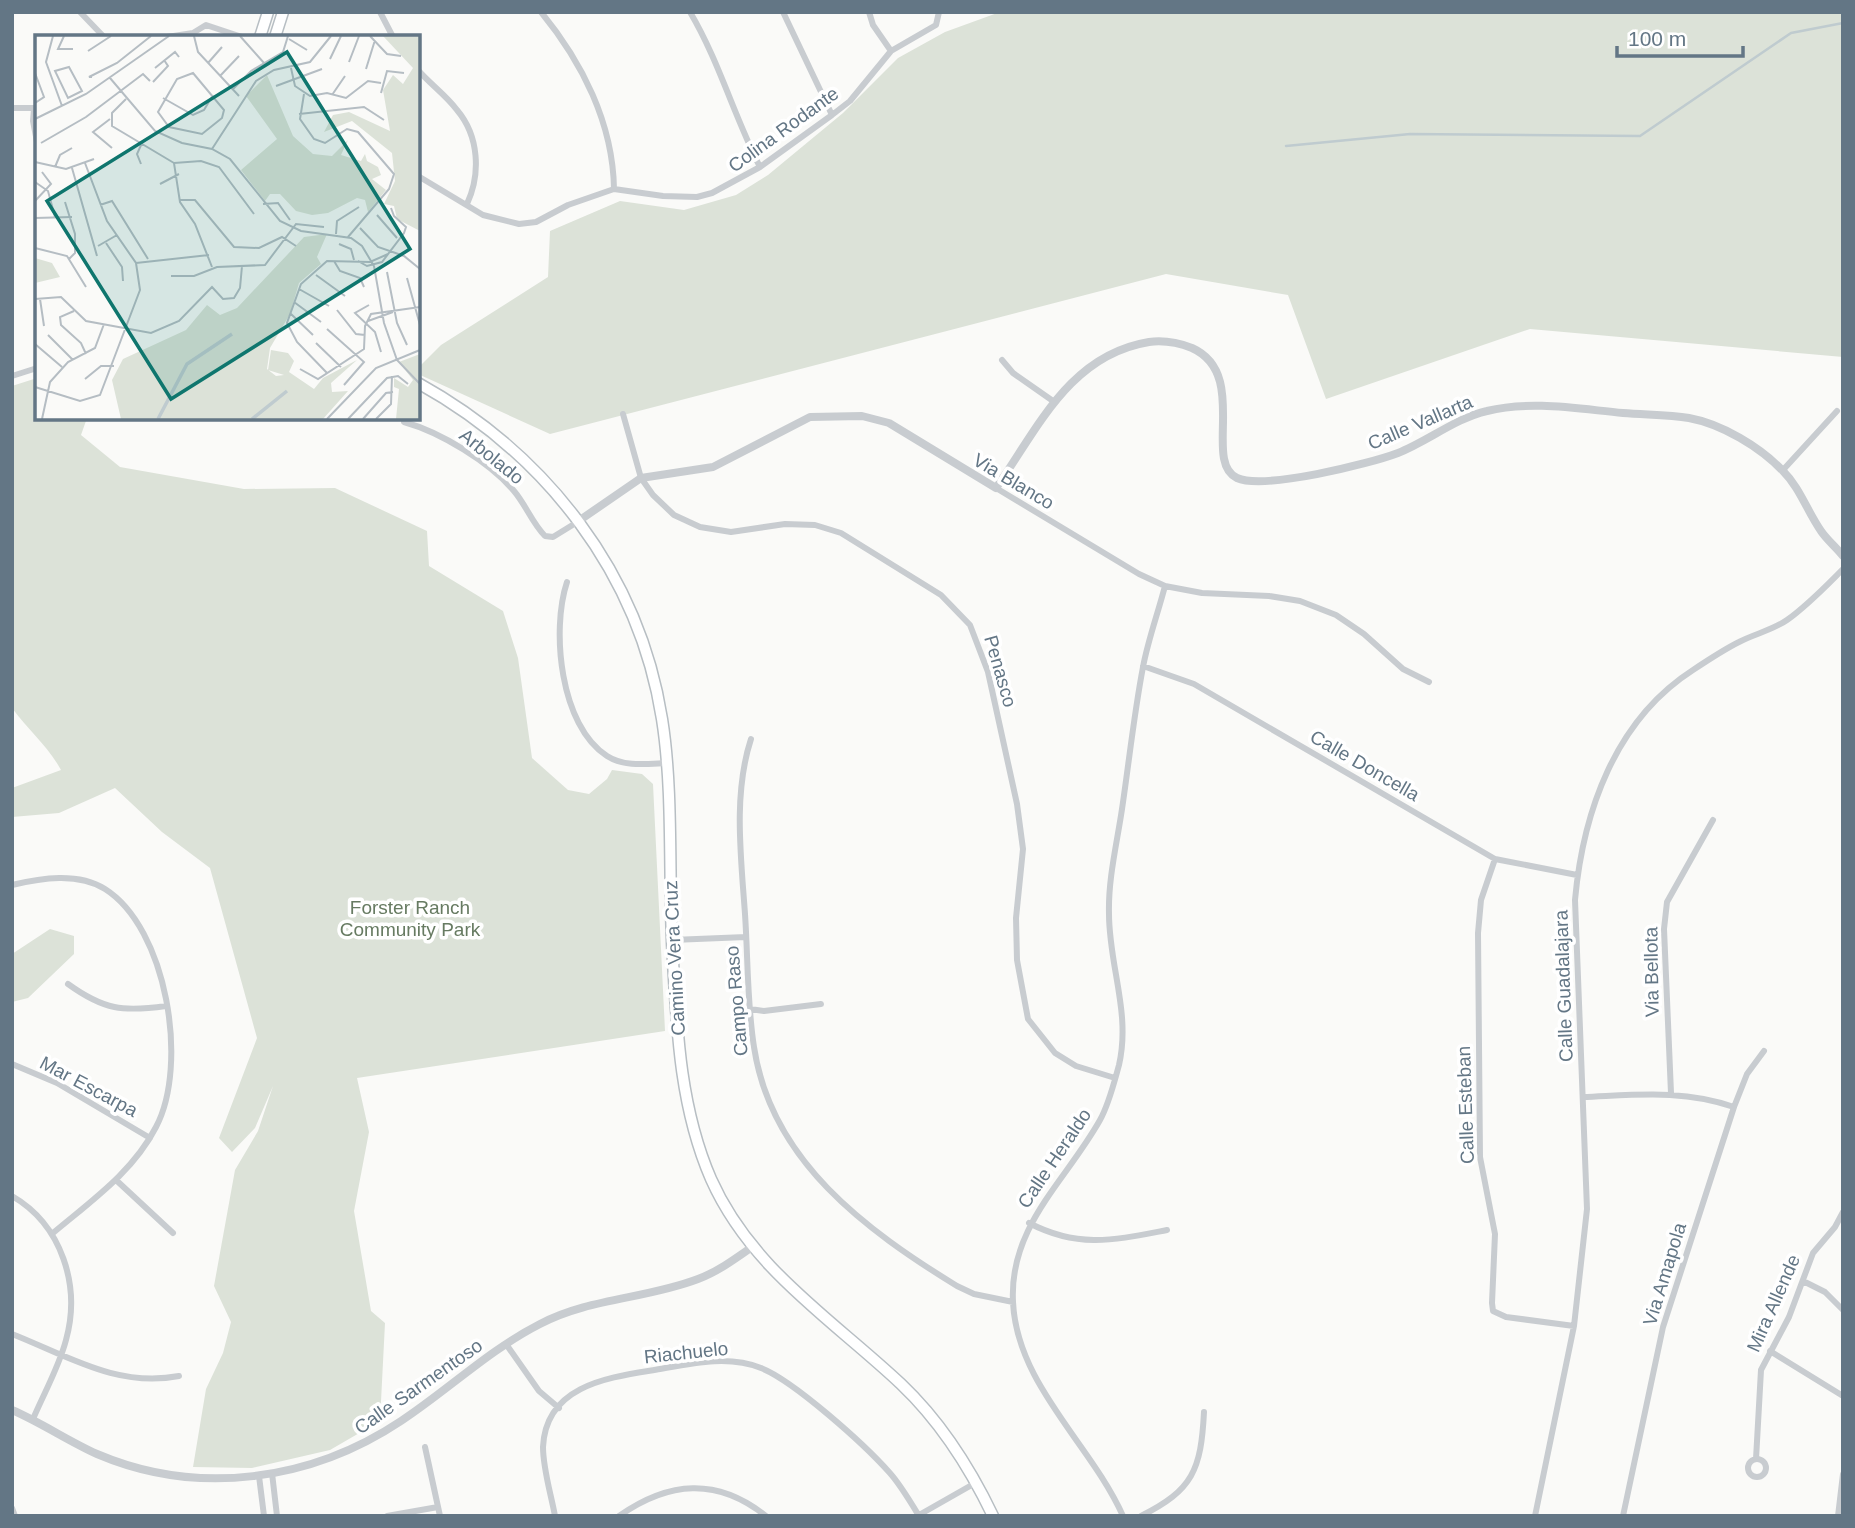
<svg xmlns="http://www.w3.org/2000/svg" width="1855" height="1528" font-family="Helvetica,sans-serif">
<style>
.green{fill:#dce2d8}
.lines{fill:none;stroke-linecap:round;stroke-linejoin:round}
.stream{stroke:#bfcbcf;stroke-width:2.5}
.secondary-casing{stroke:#b7bec3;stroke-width:13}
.minor{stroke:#c8ccd0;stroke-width:6}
.tertiary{stroke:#c8ccd0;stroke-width:8}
.secondary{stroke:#fff;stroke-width:10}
.labels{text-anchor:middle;stroke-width:7;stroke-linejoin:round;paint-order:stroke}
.street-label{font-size:19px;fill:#637685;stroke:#fff}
.park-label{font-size:19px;fill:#677b62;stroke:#fff}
.inset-river{fill:none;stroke:#bfcbcf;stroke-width:3.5}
.inset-road{fill:none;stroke:#b5bdc3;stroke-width:2}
.view{fill:#0f766e;fill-opacity:0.15;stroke:#0f766e;stroke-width:3.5}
.inset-edge{fill:none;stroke:#637685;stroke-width:3.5}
</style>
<rect width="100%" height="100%" fill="#fafaf8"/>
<path class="green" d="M1000 12H1843V357L1530 329 1326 399 1288 295 1166 274 550 434 418 374V368L441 345 548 277 550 231 620 201 684 210 736 195 768 175 843 113 898 58 945 32Z
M37 378V418H87L81 435 120 467 244 489 335 488 427 531 429 566 503 611 518 658 532 758 568 790 589 794 607 779 612 770 642 774 653 784 665 1031 357 1078 369 1132 354 1211 371 1311 385 1323 380 1421 330 1450 252 1468 193 1467 206 1389 223 1353 231 1322 214 1286 235 1170 258 1131 273 1086 255 1128 232 1152 219 1138 257 1038 210 868 162 832 115 788 59 813 12 817V788L61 770C48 746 28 730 12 708V386Z
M50 929 74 936V954L28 998 12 1002V954Z"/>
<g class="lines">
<path class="stream" d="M1286 146 1410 134 1640 136 1791 33 1843 23"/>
<g class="secondary-casing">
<path id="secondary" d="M260 37 268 12
M275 37 283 12
M418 383C546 454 639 573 662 719 674 794 668 884 673 961 677 1035 681 1110 711 1179 751 1269 832 1319 901 1384 940 1421 970 1468 993 1516"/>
</g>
<path class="minor" d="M80 12 104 37
M380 12 393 37
M541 12C582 62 613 123 614 189
M690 12C719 61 734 116 760 167
M783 12 832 115
M869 12 873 25 891 51
M167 37 193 33 206 25 242 37
M418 70C430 84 446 95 457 110 479 136 481 174 467 204
M12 108H37
M34 109 33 121 37 142
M418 176 483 215 519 224 536 222 568 205 614 189 663 196 697 197 712 193 760 167 832 115 850 101 891 51 936 25 939 12
M1002 360 1013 373 1053 401
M12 376 37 368
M623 414 641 478 653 495 674 515 700 527 731 532 785 524 815 525 841 533 941 595 970 625 988 672 1017 804 1023 849 1016 918 1017 960 1028 1019 1055 1053 1076 1066 1115 1078
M404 422C440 432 490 462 514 491 526 505 532 523 545 536L553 537 579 521
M1783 470 1837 411
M996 488 1139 574 1165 586 1202 593 1269 596 1300 601 1336 615 1364 634 1403 669 1429 682
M567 582C551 630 560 726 607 756 624 767 646 764 665 763
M1143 666 1194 684 1495 859 1577 875
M751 739C733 794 741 857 745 914 748 958 747 1003 754 1047 771 1161 866 1230 957 1286L974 1294 1013 1302
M1495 859 1481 900 1478 933 1480 1157 1495 1234 1492 1303 1493 1311 1506 1317 1574 1326
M12 885C41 878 78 872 105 889 167 928 189 1065 156 1127 133 1172 91 1201 53 1233
M672 940 746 937
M68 984C104 1010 123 1012 166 1006
M750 1009 764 1011 821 1004
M12 1064 57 1083 150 1138
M1671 1093 1664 929 1667 902 1713 820
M1583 1097C1635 1095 1683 1089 1734 1107
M116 1180 173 1233
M12 1196C62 1225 81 1286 66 1340 59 1367 44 1393 33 1419
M1029 1223C1079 1249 1115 1240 1167 1230
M1803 1281 1825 1292 1843 1310
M12 1334C68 1356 117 1388 179 1376
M506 1344 539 1391 559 1408
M1770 1351 1843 1396
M425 1447 440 1516
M1756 1459 1761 1370 1789 1317 1813 1253 1835 1227 1843 1212
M1748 1468a9 9 0 1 1 18 0a9 9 0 1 1-18 0Z
M272 1473 277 1516
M259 1476 264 1516
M12 1508 15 1516
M919 1515 977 1482
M387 1516 438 1507
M555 1516C551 1494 543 1469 543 1447 546 1383 613 1377 660 1369 693 1363 729 1355 761 1368 794 1381 864 1444 889 1472 900 1484 910 1501 919 1516
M619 1516C669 1481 717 1477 766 1516
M1123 1516C1091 1444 1017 1385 1013 1302 1009 1226 1066 1181 1100 1120 1109 1104 1114 1083 1119 1065 1131 1013 1109 966 1109 914 1108 879 1117 843 1122 809 1129 762 1134 714 1143 667 1148 640 1158 613 1165 586
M1141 1516C1193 1490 1201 1470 1204 1412
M1535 1516 1574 1326 1587 1209 1575 900C1583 812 1615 720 1693 670 1708 660 1723 650 1739 642 1754 634 1773 630 1787 620 1808 605 1825 587 1843 569
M1623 1516 1663 1327 1734 1107 1747 1074 1764 1051
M1838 1516 1843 1474"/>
<path class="tertiary" d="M580 520 641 478 713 467 810 417 862 416 889 423 996 488C1037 430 1069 355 1149 342 1164 340 1179 343 1192 348 1250 374 1202 462 1237 478 1264 490 1369 464 1398 453 1428 441 1456 418 1487 411 1531 400 1579 409 1623 413 1645 415 1668 414 1689 418 1722 424 1760 447 1783 471 1800 488 1807 511 1821 531 1827 540 1836 547 1843 556
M12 1410C42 1423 68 1441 97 1454 198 1497 311 1481 401 1421 448 1390 489 1350 540 1324 589 1298 646 1299 698 1279 717 1272 735 1259 752 1247"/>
<use href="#secondary" class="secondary"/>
</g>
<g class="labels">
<g class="street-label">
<text transform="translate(783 129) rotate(-36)" y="7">Colina Rodante</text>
<text transform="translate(1420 422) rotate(-23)" y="7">Calle Vallarta</text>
<text transform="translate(492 456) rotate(39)" y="7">Arbolado</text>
<text transform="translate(1014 481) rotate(31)" y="7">Via Blanco</text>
<text transform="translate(1001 671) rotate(74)" y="7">Penasco</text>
<text transform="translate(1365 765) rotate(30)" y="7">Calle Doncella</text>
<text transform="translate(674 958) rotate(-93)" y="7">Camino Vera Cruz</text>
<text transform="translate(1651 972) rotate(-91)" y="7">Via Bellota</text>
<text transform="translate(1563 986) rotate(-92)" y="7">Calle Guadalajara</text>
<text transform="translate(736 1001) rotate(-95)" y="7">Campo Raso</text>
<text transform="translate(89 1086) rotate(28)" y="7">Mar Escarpa</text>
<text transform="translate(1465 1105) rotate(-92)" y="7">Calle Esteban</text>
<text transform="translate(1054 1158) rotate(-56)" y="7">Calle Heraldo</text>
<text transform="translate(1664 1274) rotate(-73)" y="7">Via Amapola</text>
<text transform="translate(1773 1303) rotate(-66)" y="7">Mira Allende</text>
<text transform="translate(686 1352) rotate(-6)" y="7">Riachuelo</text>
<text transform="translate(418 1386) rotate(-35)" y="7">Calle Sarmentoso</text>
</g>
<g class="park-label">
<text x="410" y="914">Forster Ranch<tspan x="410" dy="22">Community Park</tspan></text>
</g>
</g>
<g transform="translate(35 35)">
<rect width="385" height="385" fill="#fafaf8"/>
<path d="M348 1H385V196L362 184 359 171 349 169 360 146 357 118 317 86 289 97 298 80 314 77 355 96 348 55 358 40 368 49 378 33ZM232 40 258 101 278 119 297 121 313 105 306 120 326 126 330 119 332 126 343 132 346 140 337 144 351 155 333 177 330 165 322 163 293 178 277 180 261 176 245 159H235L230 166 206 135 242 104 211 61ZM292 199 282 222 286 229 264 248 255 279 235 313 232 334 241 341 249 340 233 335 236 315 253 318 259 326 254 337 279 354 288 343 322 325 296 348 297 357 313 356 288 384H86L77 345 88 324 151 295 172 270 185 280 202 273 269 202ZM0 223 17 228 25 242 0 248ZM385 319V384H361L364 354 359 352V343L373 352 378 345 364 327Z" fill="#dce2d8"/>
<path class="inset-river" d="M123 384 152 329 197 299M217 384 252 356"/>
<path class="inset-road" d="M18 1 11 27 27 71M29 1 23 14H38M159 1 163 17 204 61M205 1 229 28M335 1 352 19 366 21M254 4 272 15M53 16 76 1M295 24 306 1M314 27 324 1M173 28 187 12M34 32 47 56 33 63 20 36ZM120 33 140 17 144 22M256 33 260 51 275 61 292 58 311 63 333 46 346 48M331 34 340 5M0 38 9 62 0 68M158 38 189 75 187 83 167 99 134 92 123 77 142 44ZM185 41 204 21M57 42H54L82 28 116 1M75 43 120 96 147 108 177 114 195 124 245 186 266 196 316 203 327 211 339 231 349 288 362 325 385 349M118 47 133 31 129 25M241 51 287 34M197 55 216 36 248 17 253 1M346 58 352 36 369 38M269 59 265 84 279 104 290 108 312 94 323 97 359 139 354 154 313 202M297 60 310 41M128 63 158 80 169 75 178 60M91 64 77 78V91L139 128 145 167 160 189 177 232M264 79 329 72 349 85M0 84 51 59 134 1M75 84 58 97 77 113M6 108 51 82 108 39 115 46M177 114 221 46 239 35 275 27 296 1M0 127 31 134 59 124M139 128 166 126 184 132 219 179M106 129 102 119 107 108M20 132 25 120 37 113M37 133 62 221M0 147 13 156 20 182M125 149 144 139M144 165H160L199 212 224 213 247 202 261 211M0 166 16 149 7 137M30 167 40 199V218L34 224M228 169 243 168 255 185M65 170 77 166 113 224M342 180 362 203M0 183 37 182M325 193 343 212 369 221 385 234M301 199 302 186 324 172M71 208 87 232 88 246M304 209 316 214 319 225M63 211 82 200M0 213 32 221 51 252M299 226 305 236 325 243 329 252M323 226 332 231 347 227 369 198 371 192 359 181 356 173M101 228 174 220M352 237 362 288 372 310M281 240 310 261M136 241H159L182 232 230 230 261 189 289 192M372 243 385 290M264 254 294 271M0 264 26 262 51 286 116 298 144 286 177 252 188 264 199 263 205 253 207 231M5 264 9 291M259 267 286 287M334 270 320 278 340 297 346 317M302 275 321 299 330 300M39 276 25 282 26 290 46 308 51 319M256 279 278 300M333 286 358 277M292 294 329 327 309 350M13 300 38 325M281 308 306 332M0 309 27 332M265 334 283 344 329 314 330 291 336 279 385 272M292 338 262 307 252 288 266 249 292 226 335 227 353 219M50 344 66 331H79M0 352 45 366 65 360 105 255 101 228 72 186 50 128M7 384 15 347 33 327 60 313 69 289M292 384 341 333 385 315M313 384 352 343 363 341 373 349M328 384 351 358 358 357M341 384 356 369 357 341"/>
<path class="view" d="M252 17 375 214 136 364 12 166Z"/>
<rect width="385" height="385" class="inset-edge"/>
</g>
<rect width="1855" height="1528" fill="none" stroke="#637685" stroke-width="28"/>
<path d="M1617 46v10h126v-10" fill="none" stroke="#637685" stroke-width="3.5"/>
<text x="1628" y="46" font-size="21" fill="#637685" stroke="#ffffff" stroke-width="5" paint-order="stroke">100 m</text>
</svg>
